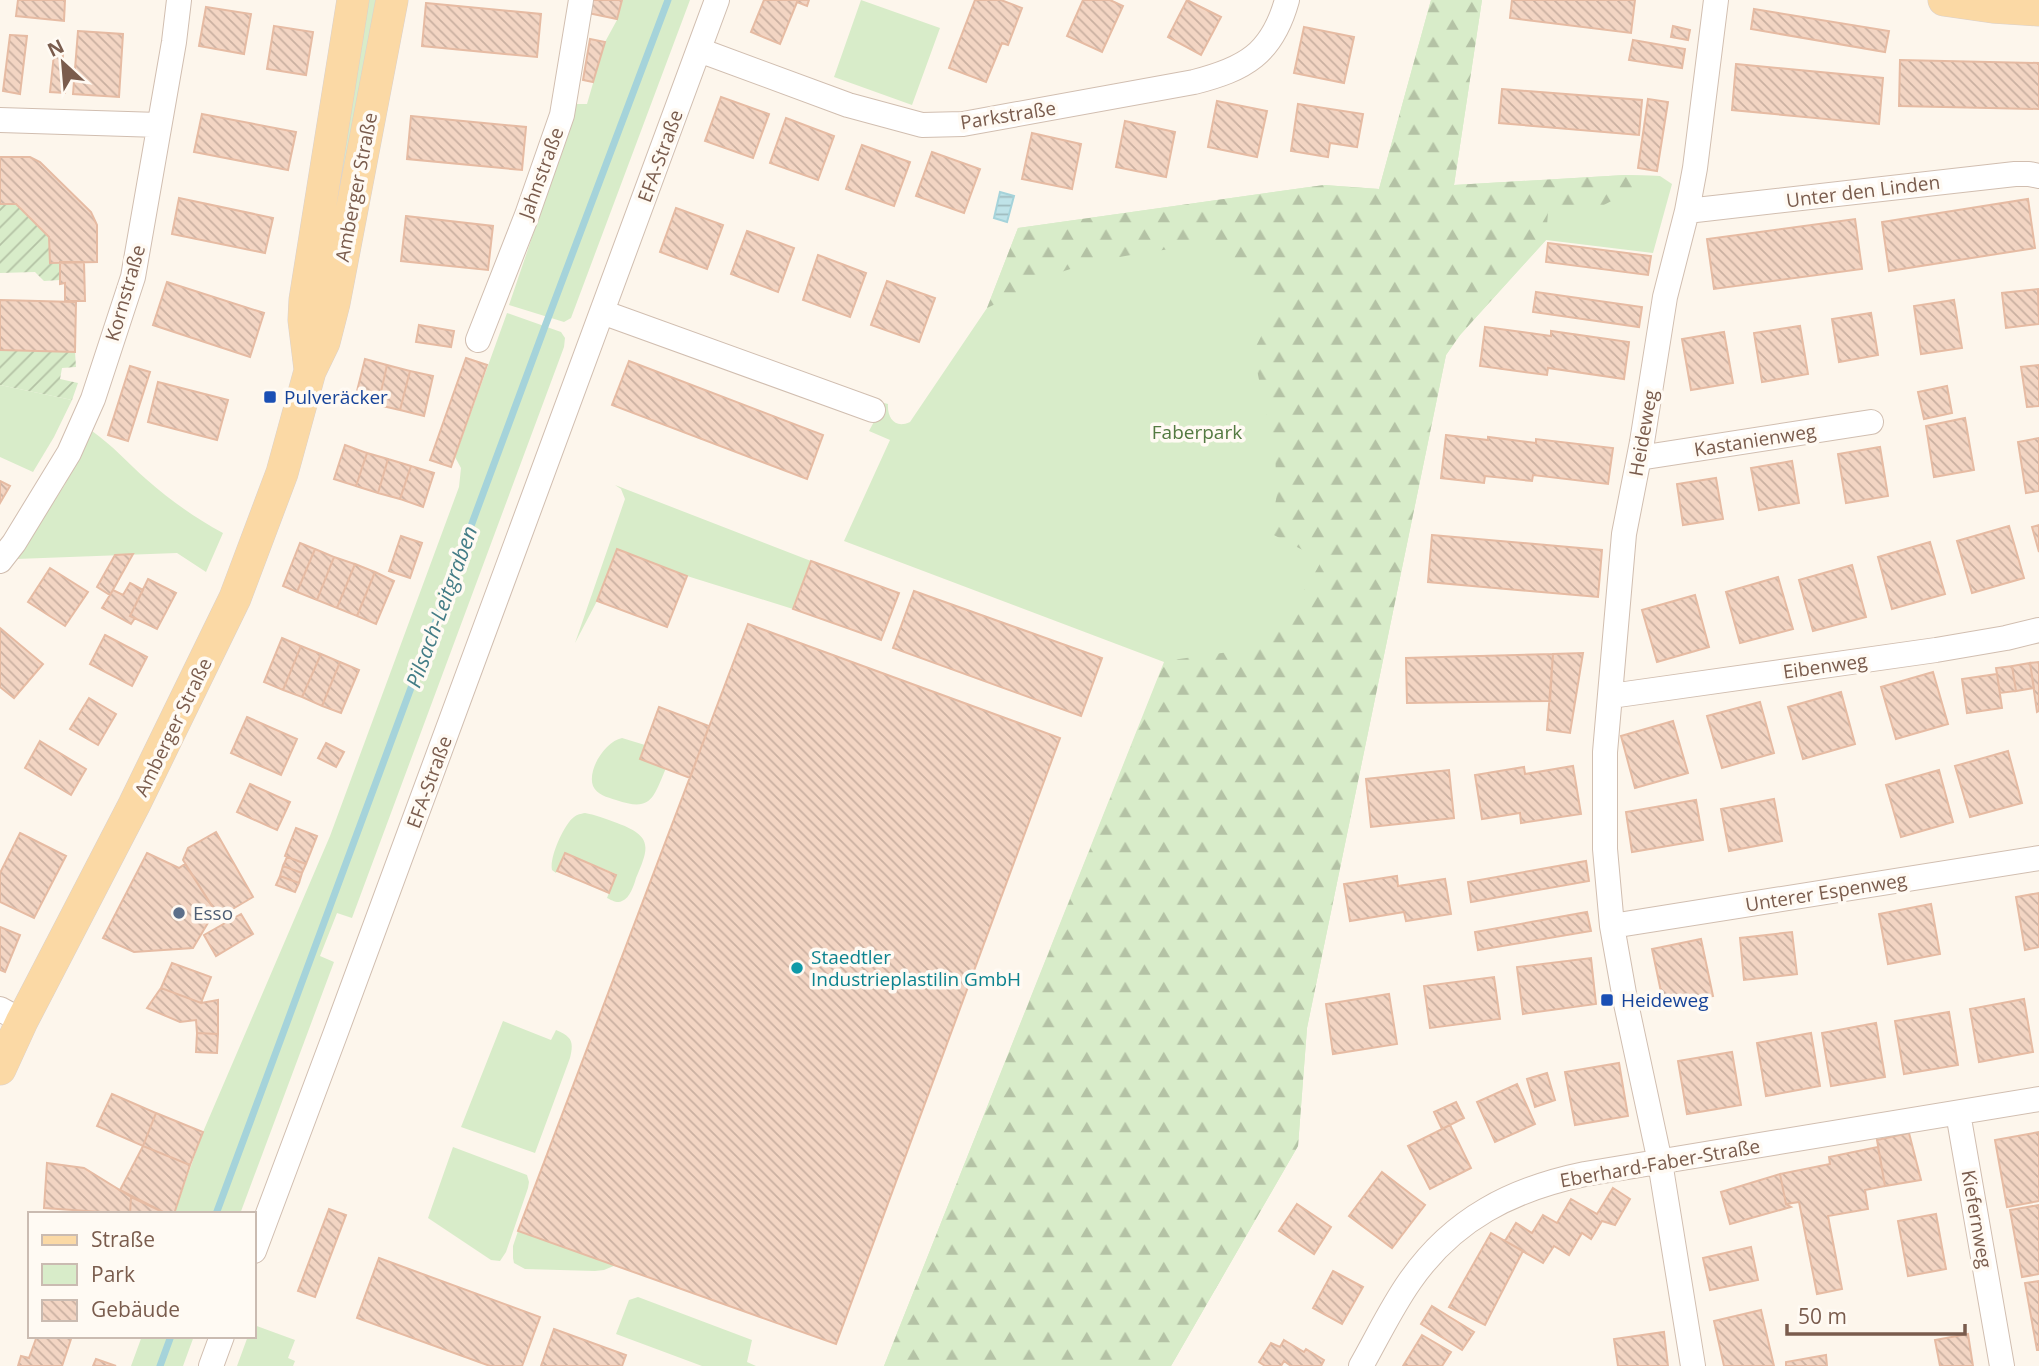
<svg xmlns="http://www.w3.org/2000/svg" width="2039" height="1366" font-family="'Open Sans',sans-serif">
<style>
.green{fill:#d8ecc9}
.forest{fill:url(#forest-firs)}
.garden{fill:url(#garden-furrows)}
.water{fill:url(#water-rules);stroke:#a5d3da;stroke-width:2}
.lines{fill:none;stroke-linecap:round;stroke-linejoin:round}
.stream{stroke:#a5d3da;stroke-width:7}
.building{fill:url(#building-back-hatch);stroke:#e6bba3;stroke-width:2}
.minor-casing{stroke:#d1beb0;stroke-width:26}
.major-casing{stroke:#dad1cd;stroke-width:33}
.minor{stroke:#fff;stroke-width:24}
.major{stroke:#fbd9a5;stroke-width:32}
.transit-dot{fill:#1a4fb4;stroke:#fffaf3;stroke-width:2.5}
.service-dot{fill:#5c6f8a;stroke:#fffaf3;stroke-width:2.5}
.culture-dot{fill:#0f9aa8;stroke:#fffaf3;stroke-width:2.5}
.labels{text-anchor:middle;stroke-width:7;stroke-linejoin:round;paint-order:stroke}
.street-label{font-size:19px;fill:#7a5c4d;stroke:#fffaf3}
.transit-label{font-size:19px;fill:#164399;stroke:#fffaf3;text-anchor:start}
.park-label{font-size:19px;fill:#537a41;stroke:#fffaf3}
.service-label{font-size:19px;fill:#4e5e75;stroke:#fffaf3;text-anchor:start}
.culture-label{font-size:19px;fill:#0d838f;stroke:#fffaf3;text-anchor:start}
.water-label{font-size:21px;font-style:italic;fill:#437c86;stroke:#fffaf3}
</style>
<defs>
<pattern id="forest-firs" width="22" height="20" patternUnits="userSpaceOnUse" patternTransform="scale(1.75)"><rect width="22" height="20" fill="#d8ecc9"/><path d="M5 1l3.5 6h-7zM16 11l3.5 6h-7z" fill="#b4c2a5"/></pattern>
<pattern id="garden-furrows" width="10" height="10" patternUnits="userSpaceOnUse" patternTransform="scale(1.75)"><rect width="10" height="10" fill="#d8ecc9"/><path d="M-1 1l2-2M0 10L10 0M9 11l2-2" fill="none" stroke="#b4c2a5"/></pattern>
<pattern id="water-rules" width="6" height="5" patternUnits="userSpaceOnUse" patternTransform="scale(1.75)"><rect width="6" height="5" fill="#bfe3e8"/><path d="M0 2.5h6" fill="none" stroke="#a0bbbe"/></pattern>
<pattern id="building-back-hatch" width="6" height="6" patternUnits="userSpaceOnUse" patternTransform="scale(1.75)"><rect width="6" height="6" fill="#f3d5c3"/><path d="M-1 5l2 2M0 0l6 6M5-1l2 2" fill="none" stroke="#cab0a1"/></pattern>
</defs>
<rect width="100%" height="100%" fill="#fdf6ec"/>
<path class="green" d="M363 0H376L373 19 323 294Z
M622 0H690L571 318 564 322 509 305 543 205 571 104H587L605 42 617 20Z
M861 0 940 28 912 105 834 77Z
M1431 0H1482L1454 185 1625 175 1660 176 1672 184 1653 253 1546 240 1460 335 1446 355 1307 1028 1298 1146 1171 1366H884L1164 662 844 541 890 440 869 431 884 403 888 404C887 418 895 429 910 422L987 308 1018 228 1324 185 1379 189Z
M507 313 561 332 565 338 564 347 352 918 337 913 320 956 334 962 240 1214H174L203 1132 330 836 459 487 461 468 455 457Z
M0 385 72 400 54 437 33 472 0 457Z
M92 431C112 445 128 463 146 479 170 500 195 518 223 533L206 572 177 553 16 559 64 486Z
M615 485 811 561 793 609 687 576 617 549 597 601 575 643 625 499 621 489Z
M622 738 645 745 640 759 666 768C653 799 651 812 616 800 607 797 597 795 593 786 587 769 606 741 622 738Z
M585 813C596 815 606 819 617 823 652 836 650 846 636 878 634 885 630 898 622 901 618 904 611 900 607 898L616 874 565 853 556 873 552 870C549 858 564 824 574 817 578 814 580 814 585 813Z
M503 1021 551 1040 556 1030C572 1037 574 1041 570 1058L535 1153 461 1127Z
M453 1147 527 1175 529 1182 528 1188 506 1252 500 1261 491 1260 428 1218Z
M518 1231 616 1265 604 1270 595 1271 525 1269 514 1263 513 1258V1246Z
M638 1297 752 1340 747 1362 756 1366H702L616 1334 629 1300Z
M254 1325 295 1340 288 1358 295 1361 293 1366H237L248 1336H254Z
M142 1336H194L183 1366H131Z"/>
<path class="forest" d="M1431 0H1482L1454 185 1625 175 1660 176 1596 209 1548 212 1546 240 1460 335 1446 355 1307 1028 1298 1146 1171 1366H884L1165 661 1243 650 1307 587 1322 560 1270 533 1277 494 1275 453 1253 352 1279 302 1217 242C1164 251 1106 255 1056 274 1032 283 1010 297 987 308L1018 228 1324 185 1379 189Z"/>
<path class="garden" d="M0 204H16L49 237 50 262H60V280L44 281 35 272 0 273Z
M0 350 75 352 76 367 62 368 60 379 78 383 72 400 0 385Z"/>
<path class="water" d="M1000 192 1014 196 1007 222 994 218Z"/>
<g class="lines">
<path class="stream" d="M216 1214 544 329 668 0
M160 1366 171 1336"/>
</g>
<path class="building" d="M18 0H65L64 21 16 16Z
M591 0H622L617 19 588 13Z
M764 0H809L807 6 797 2 780 44 751 32Z
M975 0H1001L1022 8 1008 45 1002 43 986 82 949 68Z
M1083 0H1110L1123 6 1102 52 1067 36Z
M1187 0 1221 17 1201 55 1168 37Z
M1512 0H1635L1631 33 1510 18Z
M426 3 541 14 537 57 422 46Z
M206 7 251 14 244 54 199 46Z
M1754 9 1889 31 1885 52 1751 29Z
M274 26 313 32 306 75 267 69Z
M1673 26 1690 30 1688 40 1671 37Z
M1304 27 1354 37 1344 83 1294 73Z
M78 31 123 34 119 97 73 94Z
M10 35 27 36 20 94 3 91Z
M590 39 605 42 593 82 583 80Z
M1633 40 1685 49 1682 68 1629 60Z
M54 54H63L62 65 68 66 65 93 50 92Z
M1900 60 2039 63V109L1899 106Z
M1736 64 1883 78 1879 124 1732 110Z
M1502 89 1642 100 1639 135 1499 123Z
M721 97 769 114 753 158 705 141Z
M1648 99 1668 102 1657 171 1638 168Z
M1217 101 1267 111 1257 157 1208 147Z
M1298 104 1363 114 1357 147 1330 143 1328 157 1291 151Z
M202 114 296 132 288 170 194 152Z
M411 116 526 127 522 170 407 159Z
M786 118 834 136 818 180 770 163Z
M1125 121 1175 132 1166 177 1116 167Z
M1032 133 1081 144 1072 189 1022 179Z
M862 145 910 162 894 206 846 189Z
M932 152 980 169 964 213 916 196Z
M0 157H30L40 162 91 212 97 225V262L50 263 49 237 16 204H0Z
M179 198 273 218 265 253 172 234Z
M2028 199 2035 248 1889 271 1882 222Z
M676 208 723 225 707 269 660 252Z
M406 216 493 226 488 270 401 261Z
M1855 219 1862 269 1714 289 1707 239Z
M747 231 794 248 778 292 731 274Z
M1548 243 1651 256 1648 275 1546 262Z
M818 255 866 273 850 317 803 300Z
M60 262H84L85 301H65V283L60 284Z
M887 281 935 298 919 342 871 325Z
M167 282 264 313 250 357 153 325Z
M2038 289 2039 324 2006 328 2002 293Z
M1536 292 1642 307 1639 327 1533 312Z
M0 300 76 302 75 352 0 350Z
M1954 300 1962 348 1921 354 1914 306Z
M1871 313 1878 355 1839 362 1832 319Z
M419 325 454 331 451 347 416 342Z
M1800 326 1808 374 1762 382 1754 333Z
M1485 327 1551 336V331L1629 342 1624 379 1548 368 1547 375 1480 366Z
M1724 332 1733 383 1691 390 1682 339Z
M466 358 487 365 451 467 430 460Z
M365 359 387 365 378 405 355 399Z
M629 361 823 435 807 479 612 405Z
M387 365 410 371 400 410 378 405Z
M2039 365V406L2027 407 2021 367Z
M130 366 150 372 128 441 108 435Z
M410 371 433 376 424 416 400 410Z
M158 382 228 400 217 440 148 422Z
M1947 386 1952 413 1924 419 1918 392Z
M1965 418 1974 470 1934 477 1926 426Z
M1446 435 1488 440V437L1536 443V439L1613 448 1608 484 1533 475 1532 481 1485 476 1484 483 1441 478Z
M2039 438V491L2026 493 2018 442Z
M345 445 367 453 356 486 334 479Z
M1880 447 1888 496 1846 503 1838 454Z
M367 453 388 459 378 493 356 486Z
M388 459 411 466 400 499 378 493Z
M1792 461 1799 503 1759 510 1751 468Z
M411 466 434 473 423 507 400 499Z
M1716 478 1723 519 1683 525 1677 484Z
M0 481 10 486 0 503Z
M2039 525V552L2032 527Z
M2009 526 2024 578 1972 593 1957 541Z
M1432 535 1602 550 1598 597 1428 582Z
M401 536 422 543 410 578 389 571Z
M1930 542 1945 594 1892 609 1878 557Z
M300 543 315 549 297 592 283 586Z
M315 549 334 557 317 600 297 592Z
M617 549 687 576 667 627 597 601Z
M133 554 110 595 97 587 115 555Z
M334 557 355 564 337 608 317 600Z
M811 561 899 593 881 640 793 609Z
M355 564 375 572 357 616 337 608Z
M1852 565 1866 617 1813 631 1799 580Z
M50 568 88 592 65 626 28 602Z
M375 572 394 581 376 624 357 616Z
M1778 577 1793 629 1740 643 1726 592Z
M148 579 176 593 157 629 130 616Z
M130 583 143 590 130 616 135 618 131 624 102 608 113 590 123 595Z
M914 591 1102 658 1081 716 893 648Z
M1695 595 1709 647 1657 662 1642 610Z
M748 624 1060 738 836 1344 518 1231Z
M0 628 43 664 14 698 0 687Z
M105 635 147 657 132 686 90 664Z
M282 638 301 646 283 690 264 682Z
M301 646 321 654 302 697 283 690Z
M1583 653 1570 733 1547 730 1553 654Z
M321 654 340 662 322 706 302 697Z
M1553 654 1550 701 1407 703 1406 658Z
M340 662 359 670 341 713 322 706Z
M2039 662V711L2037 712 2030 663Z
M2030 663 2034 688 2016 691 2012 666Z
M2012 666 2016 691 2000 693 1996 668Z
M1933 672 1948 724 1896 739 1881 687Z
M1997 674 2002 708 1967 713 1962 679Z
M1841 692 1855 744 1803 759 1788 707Z
M89 698 116 714 98 745 70 729Z
M1760 702 1774 753 1722 768 1707 716Z
M659 707 709 726 690 778 640 759Z
M247 717 297 739 281 775 231 753Z
M1673 721 1688 773 1635 788 1621 736Z
M40 741 86 769 71 795 25 768Z
M326 743 344 752 336 767 318 758Z
M2008 751 2022 803 1970 817 1955 766Z
M1573 766 1581 814 1521 823 1520 813 1482 819 1475 775 1524 767 1525 774Z
M1449 770 1454 818 1371 827 1366 779Z
M1939 770 1953 822 1901 837 1886 785Z
M250 784 290 802 277 830 237 812Z
M1774 799 1782 841 1729 851 1721 809Z
M1696 800 1703 840 1632 852 1626 812Z
M296 828 317 836 306 864 285 856Z
M216 832 253 897 219 917 183 860 188 848Z
M20 833 66 856 34 918 0 902V873Z
M147 853 179 868 185 864 215 911 193 948 134 952 103 938Z
M565 853 616 875 609 893 557 871Z
M287 857 306 864 302 873 283 866Z
M1586 861 1589 881 1471 902 1468 882Z
M283 866 302 873 299 883 280 876Z
M280 876 299 883 295 892 276 885Z
M1397 876 1398 886 1445 879 1451 914 1406 921 1404 912 1350 921 1344 884Z
M2039 893V947L2025 950 2016 897Z
M1931 904 1940 954 1888 964 1879 914Z
M1587 912 1591 931 1478 950 1475 932Z
M241 914 253 934 216 956 204 935Z
M0 927 20 935 5 972 0 970Z
M1792 932 1797 974 1744 980 1740 938Z
M1701 939 1713 996 1664 1006 1652 949Z
M1591 958 1596 1004 1523 1014 1517 967Z
M172 963 211 977 201 1003 161 988Z
M1494 977 1500 1019 1430 1028 1424 986Z
M161 988 201 1003 218 1000V1034L197 1033 196 1020 180 1022 147 1008Z
M1389 994 1397 1044 1333 1054 1326 1004Z
M2024 999 2033 1052 1979 1062 1970 1009Z
M1949 1012 1958 1065 1904 1074 1895 1021Z
M1876 1023 1885 1077 1831 1086 1822 1033Z
M197 1033 218 1034 217 1053 196 1052Z
M1811 1033 1820 1086 1766 1096 1757 1043Z
M1732 1052 1741 1105 1687 1114 1678 1061Z
M1619 1063 1628 1116 1575 1125 1565 1072Z
M1547 1073 1555 1100 1535 1107 1527 1079Z
M1517 1084 1535 1124 1495 1142 1477 1102Z
M112 1094 156 1113 143 1146 97 1126Z
M1456 1102 1464 1118 1442 1129 1434 1112Z
M156 1113 203 1132 190 1165 143 1146Z
M1450 1125 1471 1168 1430 1189 1408 1146Z
M2039 1132V1201L2007 1207 1995 1140Z
M1909 1133 1921 1180 1885 1186 1877 1140Z
M143 1146 190 1165 174 1214H167L120 1190Z
M1878 1147 1885 1186 1865 1190 1868 1209 1828 1216 1842 1289 1817 1294 1799 1202 1786 1204 1780 1174 1830 1164 1829 1157Z
M47 1163 84 1168 131 1197 130 1214 44 1208Z
M1382 1172 1425 1205 1392 1248 1349 1216Z
M1780 1174 1786 1204 1791 1207 1730 1224 1721 1192Z
M1613 1188 1630 1199 1615 1225 1602 1221 1591 1239 1582 1233 1569 1255 1554 1246 1543 1263 1505 1241 1516 1223 1532 1233 1543 1215 1557 1223 1571 1199 1597 1214Z
M131 1197 167 1214H130Z
M1297 1204 1331 1227 1314 1254 1279 1231Z
M2039 1205V1274L2022 1277 2010 1210Z
M329 1209 346 1215 315 1297 298 1291Z
M1936 1214 1946 1269 1908 1276 1898 1221Z
M1491 1233 1523 1251 1485 1325 1449 1307Z
M1751 1247 1758 1280 1710 1290 1703 1258Z
M379 1258 540 1317 522 1366H490L357 1318Z
M1333 1271 1363 1287 1342 1324 1313 1308Z
M2039 1281V1350H2037L2025 1283Z
M1432 1306 1474 1332 1462 1350 1421 1324Z
M1761 1310 1774 1366H1724L1714 1321Z
M554 1329 626 1355 622 1366H541Z
M1664 1332 1668 1366H1618L1614 1339Z
M1968 1334 1973 1366H1940L1935 1340Z
M1422 1335 1451 1352 1442 1366H1403Z
M37 1336H72L62 1366H18L21 1356 29 1358Z
M1284 1340 1304 1352 1306 1349 1324 1360 1321 1366H1291L1284 1361 1281 1366H1265L1259 1362 1271 1343 1280 1347Z
M1826 1355 1827 1366H1786V1362Z
M96 1359 116 1366H93Z"/>
<g class="lines">
<g class="minor-casing">
<path id="minor" d="M699 50 848 105 922 125 963 124 1194 82C1245 69 1272 54 1287 0
M0 120 159 125
M1687 211 2015 174H2029L2039 176
M602 312 873 410
M478 340 527 215 562 115 581 0
M1639 458 1871 422
M0 561 14 543 69 453 93 399 133 277 174 42 179 0
M1611 696 1936 650 2006 638 2039 630
M1612 926 2039 858
M0 1009 22 1021
M1958 1113 2002 1366
M254 1251 336 1032 717 0
M211 1366 222 1336
M1361 1366C1377 1338 1391 1308 1410 1281 1453 1219 1512 1189 1585 1174L2039 1099
M1693 1366 1660 1162 1625 999 1612 926 1605 849V752L1624 534 1642 442 1665 297 1687 211 1695 168 1716 0"/>
</g>
<g class="major-casing">
<path id="major" d="M1944 0 1993 7 2039 10
M310 369 304 320 305 300 353 0
M0 1069 22 1021 134 805 235 598 282 473 310 371 324 342 334 303 392 0"/>
</g>
<use href="#minor" class="minor"/>
<use href="#major" class="major"/>
</g>
<g class="transit-dot">
<rect x="263" y="390" width="14" height="14" rx="3.5"/>
<rect x="1600" y="993" width="14" height="14" rx="3.5"/>
</g>
<circle class="service-dot" cx="179" cy="913" r="7"/>
<circle class="culture-dot" cx="797" cy="968" r="7"/>
<g class="labels">
<g class="street-label">
<text transform="translate(1008 115) rotate(-9)" y="7">Parkstraße</text>
<text transform="translate(660 156) rotate(-70)" y="7">EFA-Straße</text>
<text transform="translate(541 173) rotate(-70)" y="7">Jahnstraße</text>
<text transform="translate(356 187) rotate(-79)" y="7">Amberger Straße</text>
<text transform="translate(1863 191) rotate(-7)" y="7">Unter den Linden</text>
<text transform="translate(125 293) rotate(-74)" y="7">Kornstraße</text>
<text transform="translate(1643 433) rotate(-80)" y="7">Heideweg</text>
<text transform="translate(1755 440) rotate(-9)" y="7">Kastanienweg</text>
<text transform="translate(1825 666) rotate(-8)" y="7">Eibenweg</text>
<text transform="translate(173 727) rotate(-64)" y="7">Amberger Straße</text>
<text transform="translate(429 782) rotate(-70)" y="7">EFA-Straße</text>
<text transform="translate(1826 892) rotate(-9)" y="7">Unterer Espenweg</text>
<text transform="translate(1660 1163) rotate(-10)" y="7">Eberhard-Faber-Straße</text>
<text transform="translate(1977 1219) rotate(80)" y="7">Kiefernweg</text>
</g>
<g class="transit-label">
<text x="284" y="404">Pulveräcker</text>
<text x="1621" y="1007">Heideweg</text>
</g>
<g class="park-label">
<text x="1197" y="439">Faberpark</text>
</g>
<g class="service-label">
<text x="193" y="920">Esso</text>
</g>
<g class="culture-label">
<text x="811" y="964">Staedtler<tspan x="811" dy="22">Industrieplastilin GmbH</tspan></text>
</g>
<g class="water-label">
<text transform="translate(442 607) rotate(-70)" y="7">Pilsach-Leitgraben</text>
</g>
</g>
<rect x="28" y="1212" width="228" height="126" fill="#fffaf3" stroke="#cabbb1" stroke-width="2"/>
<rect x="42" y="1235" width="35" height="10" fill="#fbd9a5" stroke="#cabbb1" stroke-width="2"/>
<text x="91" y="1247" font-size="21" fill="#7a5c4d">Straße</text>
<rect x="42" y="1264" width="35" height="21" fill="#d8ecc9" stroke="#cabbb1" stroke-width="2"/>
<text x="91" y="1282" font-size="21" fill="#7a5c4d">Park</text>
<rect x="42" y="1300" width="35" height="21" fill="url(#building-back-hatch)" stroke="#cabbb1" stroke-width="2"/>
<text x="91" y="1317" font-size="21" fill="#7a5c4d">Gebäude</text>
<g transform="translate(63 63) rotate(334)" stroke="#fffaf3" stroke-width="5" paint-order="stroke">
<path d="M0-5L12 26L0 18L-12 26Z" fill="#7a5c4d"/>
<text y="-10" font-size="19" font-weight="bold" text-anchor="middle" fill="#7a5c4d">N</text>
</g>
<path d="M1787 1324v10h178v-10" fill="none" stroke="#7a5c4d" stroke-width="3.5"/>
<text x="1798" y="1324" font-size="21" fill="#7a5c4d" stroke="#fffaf3" stroke-width="5" paint-order="stroke">50 m</text>
</svg>
